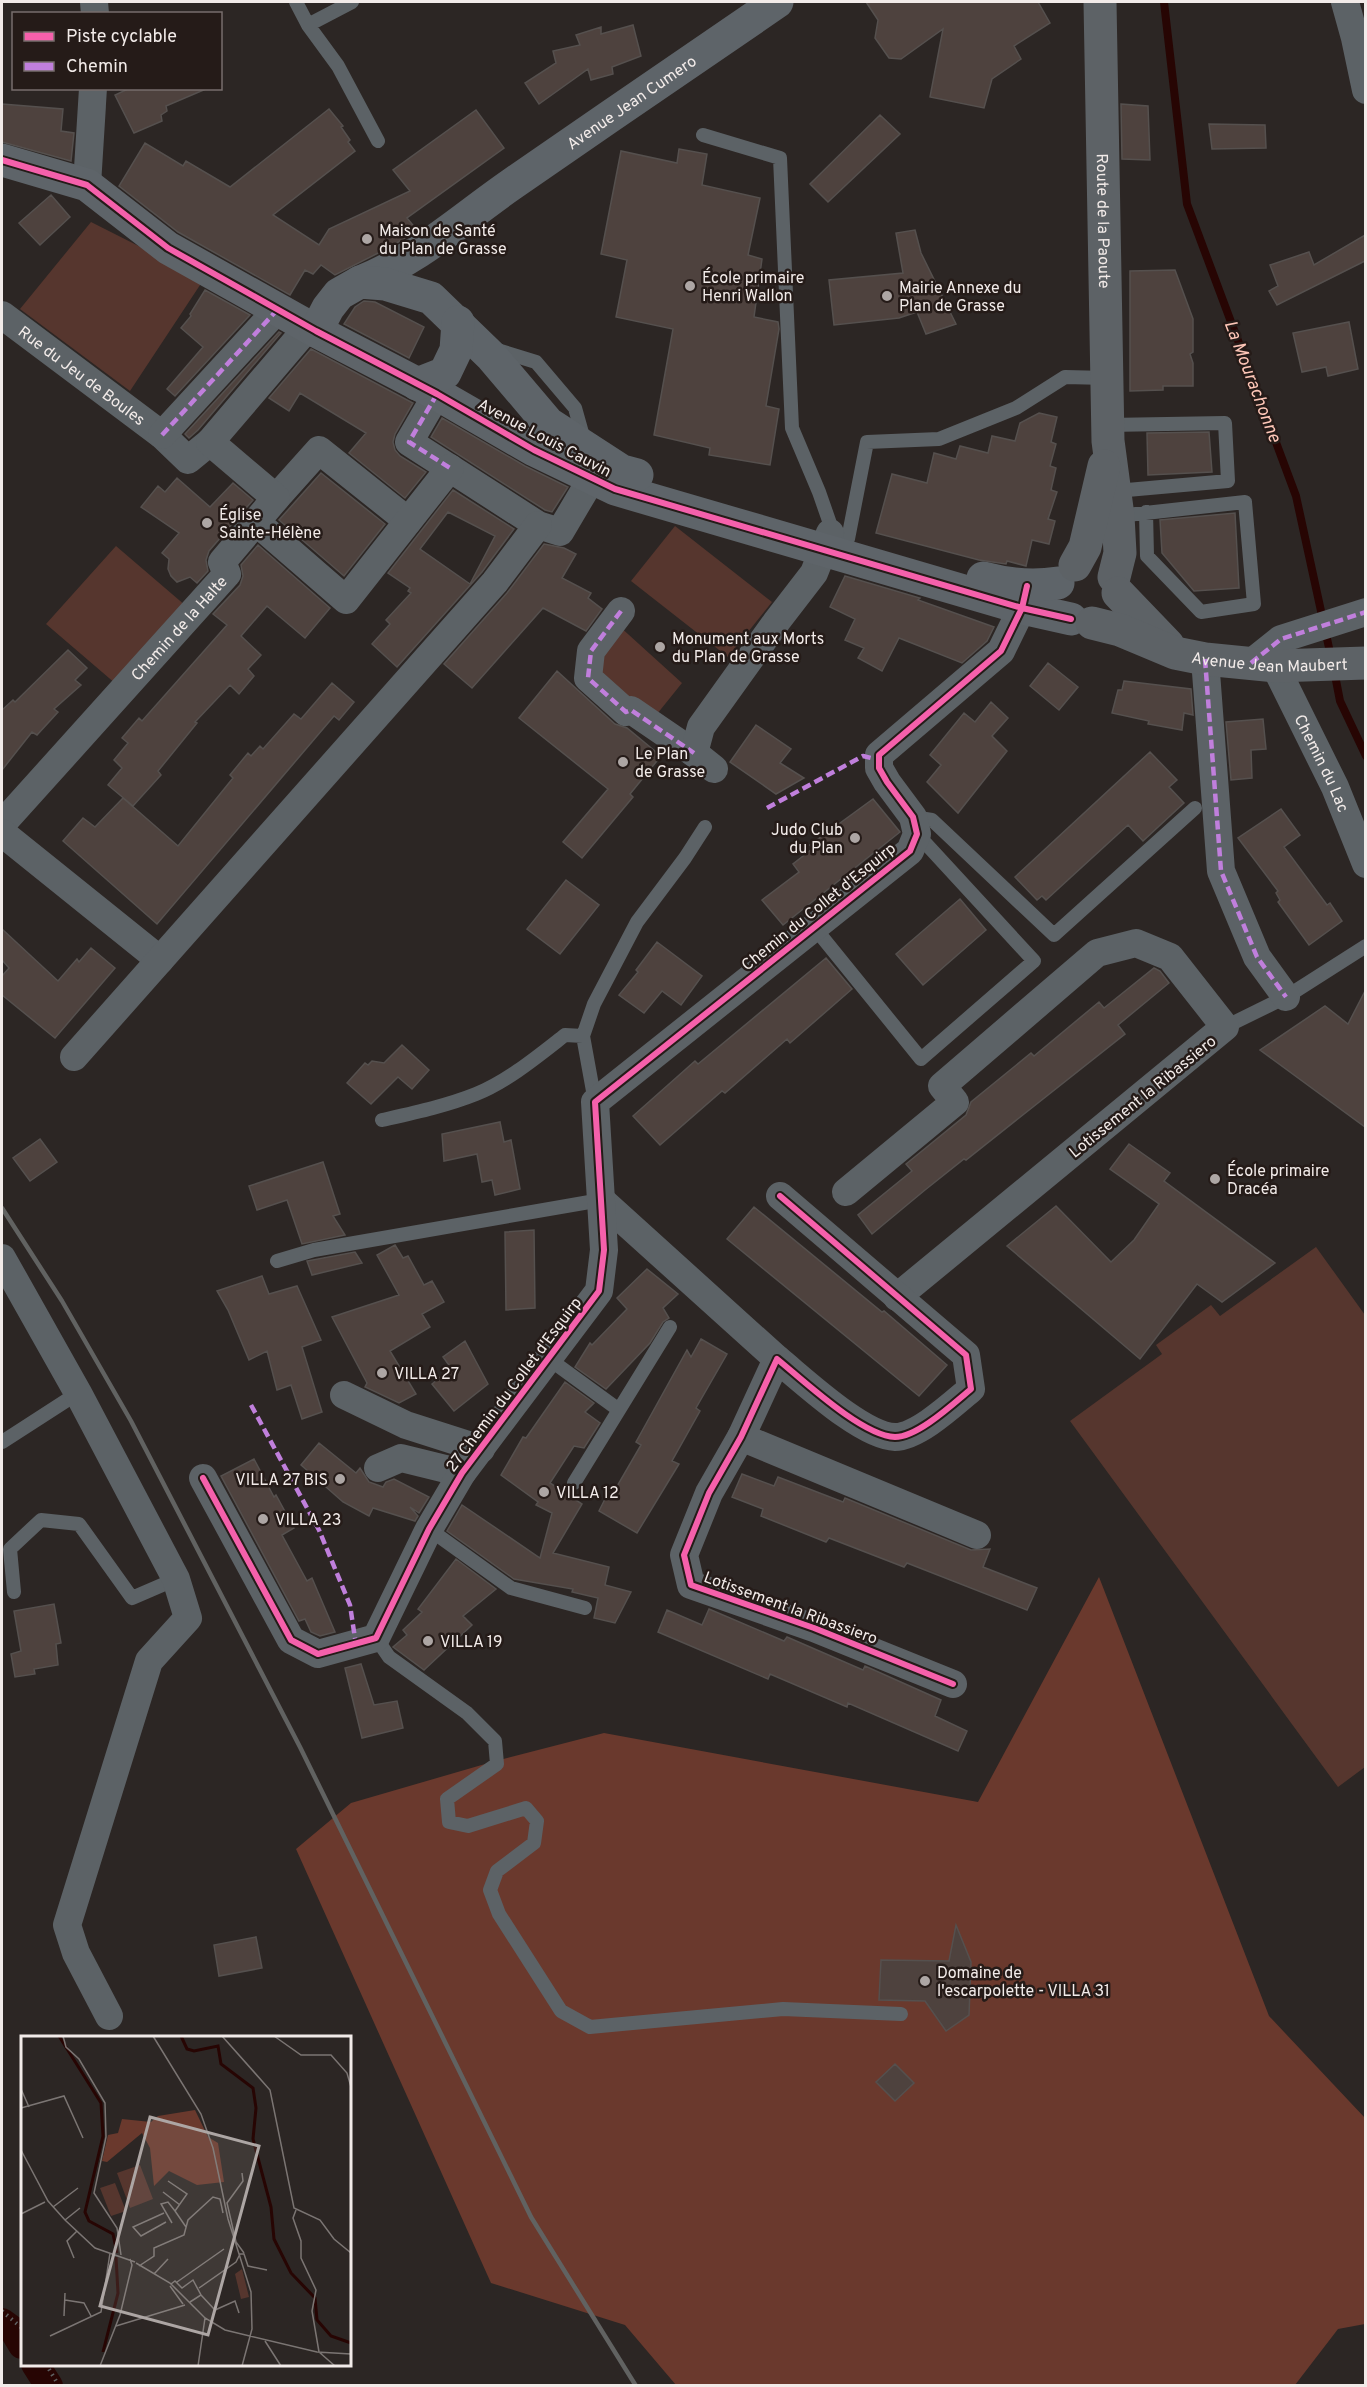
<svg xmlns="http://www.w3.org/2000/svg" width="1367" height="2387" font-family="Overpass,sans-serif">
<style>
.green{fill:#56362e}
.forest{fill:#6a392d}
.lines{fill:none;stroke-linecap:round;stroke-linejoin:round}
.stream{stroke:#270503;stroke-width:8}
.canal{stroke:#270503;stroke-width:28}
.building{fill:#4e423e;stroke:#55504e;stroke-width:1.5;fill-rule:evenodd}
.path{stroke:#5f6061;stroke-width:4;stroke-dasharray:1.5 4.5;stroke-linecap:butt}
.lane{stroke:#5c6266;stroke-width:14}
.street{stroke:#5c6266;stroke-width:28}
.secondary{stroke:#5e6469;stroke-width:33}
.primary{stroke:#5d6266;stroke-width:33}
.rail{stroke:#616261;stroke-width:4.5}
.quiet{stroke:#c07fdc;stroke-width:4.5;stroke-dasharray:9 4.5;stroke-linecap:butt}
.cycleway-casing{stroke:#251b18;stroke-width:10}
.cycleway{stroke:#f560ab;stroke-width:6}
.poi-dot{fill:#ada6a4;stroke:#251b18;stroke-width:2}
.labels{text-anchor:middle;stroke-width:5;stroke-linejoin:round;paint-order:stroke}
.street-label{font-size:16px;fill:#f2ebe9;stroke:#251b18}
.poi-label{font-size:16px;fill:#f2ebe9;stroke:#251b18;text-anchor:start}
.water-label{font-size:18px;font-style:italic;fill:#fec6b7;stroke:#251b18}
.inset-river{fill:none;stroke:#270503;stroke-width:3}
.inset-road{fill:none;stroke:#7b7573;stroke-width:1.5}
.view{fill:#ada6a4;fill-opacity:0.15;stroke:#ada6a4;stroke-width:3}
.inset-edge{fill:none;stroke:#f2ebe9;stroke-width:3}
</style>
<rect width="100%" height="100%" fill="#2c2624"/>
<path class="green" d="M91 222 204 279 130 391 20 309Z
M675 526 772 602 728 657 631 581Z
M116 546 186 606 116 684 46 624Z
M618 625 682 683 653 719 601 672 602 658Z
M1316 1247 1365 1315V1767L1338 1787 1070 1421 1162 1354 1156 1345 1211 1305 1220 1316Z"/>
<path class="forest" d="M1099 1577 1269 2016 1365 2118V2324L1338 2329 1295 2385H676L625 2325 491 2283 296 1849 351 1803 492 1762 604 1733 978 1802Z"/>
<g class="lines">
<path class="stream" d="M1164 2 1187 204 1296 496 1331 657
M1334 670 1340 701 1366 756"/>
<path class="canal" d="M2 2322 13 2330 22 2345
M35 2364 49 2386"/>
</g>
<path class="building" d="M866 2H1038L1050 23 1014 46 1021 59 992 79 984 108 930 97 943 29 901 59 889 58 875 38 878 20Z
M633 25 641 56 612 67 613 74 591 80 588 69 539 104 525 83 556 63 553 51 580 45 576 35 601 27V34Z
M130 88H206V89L166 106 167 111 161 115 162 121 134 133 115 95Z
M2 104 63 109 61 131 74 133 71 161 2 142Z
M1121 104 1148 106 1150 160 1122 159Z
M329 109 343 126 341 127 350 140 348 142 355 151 273 215 319 245 329 229 410 191 393 170 476 110 504 148 407 218 417 230 392 246 335 275 321 265 313 274 305 270 290 295 178 232 119 186 145 143 183 166 186 161 230 187Z
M880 115 900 134 828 202 810 184Z
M1209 124 1265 125 1266 148 1212 149Z
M679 149 707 154 702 185 760 198 748 255 762 259 754 317 778 322 779 329 766 406 779 409 770 465 709 455 710 448 654 435 673 329 616 317 627 260 601 254 621 151 677 163Z
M51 195 70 217 40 245 19 223Z
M915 230 921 253 956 324 926 334 917 312 899 318 834 325 829 280 903 273 896 233Z
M1365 235V261L1277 305 1269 291 1278 286 1270 265 1309 252 1314 265Z
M1175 270 1193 319V352L1190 354 1193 363V386H1163V390L1130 391V271Z
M205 290 250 315 175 396 167 389 203 347 181 328 191 316 190 314Z
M364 301 375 302 424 327 409 358 344 324 355 307Z
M1349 322 1358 369 1328 376 1326 367 1302 372 1293 333Z
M279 332 281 333 198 430 189 438 185 434Z
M311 349 413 403 395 434 393 442 395 450 400 456 426 472 405 498 349 453 366 433 300 393 289 411 269 398Z
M1039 413 1057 417 1051 442 1056 444 1050 466 1056 468 1051 490 1057 492 1048 519 1055 521 1049 544 1032 540 1026 566 1007 561 1006 564 979 560 876 533 892 474 927 483 934 453 956 459 960 446 988 453 992 436 1015 441 1020 423Z
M442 418 525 466 568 487 552 512 545 510 431 437Z
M1209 432 1212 472 1148 475 1147 433Z
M321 473 385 524 344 576 279 520Z
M177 478 210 507 233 483 253 500 209 551 206 560 208 571 197 583 190 577 177 582 171 576 168 569 169 559 162 553 179 533 141 507 158 486 165 492Z
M453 490 514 529 482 572 397 667 372 644 390 624 386 620 411 593 408 591 410 588 388 573ZM448 512 495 536 470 584 420 549Z
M1235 513 1239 588 1194 591 1162 553 1160 520Z
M544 544 564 548 576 554 562 578 591 593 588 598 602 609 586 631 543 608 472 688 444 664 507 593Z
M258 545 330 608 305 638 267 606 241 636 261 655 248 669 254 676 239 694 230 685 195 722 197 723 158 771 161 775 133 806 108 785 122 768 114 760 128 743 122 738 139 718 142 721 227 625 213 614 240 585 243 576 241 565Z
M845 576 920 598 918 600 994 627 987 641 962 663 899 638 882 671 858 658 864 648 845 640 855 619 830 607Z
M68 650 87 668 75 680 81 685 54 709 58 712 37 735 32 732 2 770V710L13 700 15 702Z
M1048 663 1078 687 1059 710 1030 686Z
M557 671 615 724 627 728 661 756 630 794 633 797 582 858 563 842 608 789 519 718Z
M1124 681 1191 689 1193 715 1184 713 1182 730 1148 724 1149 721 1112 713 1118 690H1122Z
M332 683 354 702 339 720 334 716 157 924 63 841 83 818 95 827 123 798 178 846 233 778 230 775 248 753 251 756 260 746 263 749 294 714 301 719Z
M991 702 1008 718 992 736 1007 751 958 813 927 782 941 765 930 755 964 713 975 722Z
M1263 719 1266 749 1251 750 1252 778 1231 780 1226 722Z
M756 725 791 749 780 763 804 778 776 794 730 762Z
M1150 752 1177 780 1169 787 1184 803 1143 841 1128 825 1046 900 1042 896 1037 900 1015 877Z
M873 799 900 832 783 925 762 900 799 872 793 864 812 849 810 845Z
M1281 809 1300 835 1284 847 1327 905 1330 903 1342 921 1309 945 1278 902 1280 900 1276 893 1278 891 1238 838Z
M566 880 599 905 560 954 527 929Z
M960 899 986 930 923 985 896 954Z
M2 929 58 981 77 959 79 962 91 948 115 968 55 1038 2 995V976L9 968 2 960Z
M657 942 702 976 681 1005 662 991 644 1013 619 995 638 972 636 970Z
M826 958 852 989 790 1043 787 1039 725 1093 722 1091 660 1145 633 1116 695 1061 698 1064Z
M1154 968 1160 971 1169 983 1118 1025 1125 1034 966 1160 964 1159 925 1190 872 1234 858 1215 912 1171 906 1164 966 1115 971 1102 1031 1053 1034 1056 1099 1002 1104 1008Z
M1365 991V1127L1260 1050 1325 1006 1348 1024Z
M402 1045 429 1070 412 1089 398 1077 371 1104 347 1083 365 1063 368 1065 372 1061 384 1063Z
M500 1122 504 1142 511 1140 520 1189 495 1195 492 1180 482 1182 477 1154 444 1161 442 1134Z
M40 1139 57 1162 30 1181 13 1158Z
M1129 1144 1170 1173 1164 1181 1275 1263 1222 1302 1197 1284 1140 1359 1007 1246 1056 1206 1111 1262 1134 1240 1159 1204 1110 1169Z
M323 1162 340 1214 333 1216 345 1235 302 1244 287 1200 257 1210 249 1186Z
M754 1207 882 1312 884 1311 947 1365 919 1396 727 1239Z
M534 1230 535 1308 506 1310 505 1232Z
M395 1245 403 1258 408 1256 424 1285 432 1281 444 1302 422 1314 430 1327 390 1351 416 1394 399 1403 365 1387 367 1383 332 1317 399 1295 377 1255Z
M355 1252 362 1263 312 1275 307 1261Z
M647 1269 678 1294 663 1308 669 1318 663 1322 650 1343 606 1389 575 1367 590 1343 592 1345 627 1309 617 1298Z
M262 1276 269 1294 297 1286 321 1340 302 1347 322 1412 302 1419 291 1385 277 1390 267 1351 249 1360 228 1310 217 1291Z
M701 1339 727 1354 696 1408 700 1411 672 1461 679 1464 637 1533 599 1511 606 1497 612 1495 641 1445 636 1442 687 1350 691 1357Z
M465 1341 488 1384 454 1411 432 1384 451 1368 443 1357Z
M565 1382 594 1403 585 1412 600 1423 584 1448 574 1446 550 1483 582 1504 553 1553 609 1567 605 1585 631 1592 615 1623 594 1618 598 1598 572 1592 573 1589 514 1579 447 1531 462 1505 540 1558 552 1513 536 1505 538 1502 501 1475 523 1437 526 1438Z
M319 1443 356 1473 360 1468 369 1482 383 1487 386 1482 394 1479 429 1497 419 1513 410 1507 418 1516 415 1521 373 1508 369 1516 343 1502 301 1465Z
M254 1459 274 1497 276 1495 294 1528 282 1535 307 1581 312 1578 335 1632 320 1636 311 1632 305 1619 299 1621 221 1476Z
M742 1474 774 1486 778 1477 843 1502 845 1498 971 1550 990 1549 983 1567 1037 1588 1027 1610 907 1563 904 1567 829 1538 826 1542 761 1516 763 1509 732 1497Z
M456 1559 496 1589 463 1616 472 1625 424 1670 393 1647 407 1635 403 1630 422 1612 418 1609Z
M54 1604 61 1643 56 1644 58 1665 34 1669 35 1674 15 1677 11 1654 21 1651 14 1611Z
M709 1609 784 1641 787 1637 863 1670 865 1666 941 1700 935 1716 967 1731 958 1751 848 1703 847 1707 770 1674 768 1679 658 1632 667 1610 702 1625Z
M361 1664 374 1705 397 1701 403 1728 362 1738 345 1668Z
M956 1925 971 1962 969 2015 946 2031 925 2001 879 2000 881 1960 949 1961Z
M256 1937 262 1968 219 1976 214 1945Z
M895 2064 914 2083 895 2101 876 2082Z"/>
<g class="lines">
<path class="path" d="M2 2311 22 2328
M46 2364 59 2386"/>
<path class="lane" d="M296 2 308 25 338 66 378 141
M308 25 352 2
M703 135 780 158 792 428 819 492 834 535
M494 349 536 362 575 408 584 440
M1108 425 1225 423 1228 481 1116 491
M1118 516 1245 502 1254 604 1201 612 1147 556 1146 512
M848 539 867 442 939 439 1016 408 1065 377 1107 378
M913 817 932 820 1054 935 1195 808
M814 927 921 1059 1034 961 917 834
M1225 1027 1286 997 1366 946
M595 1102 583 1036 594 1004 637 922 685 858 705 827
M382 1120C413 1113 446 1106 476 1094 508 1081 538 1056 565 1035L583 1036
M277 1261 314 1250 601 1200
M549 1359 619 1410
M2 1442 78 1393
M574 1483 670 1327
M429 1529 511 1588 585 1608
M14 1592 10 1549 41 1520 79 1524 132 1598 176 1579
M376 1638 389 1657 467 1713 495 1741 497 1764 447 1799 449 1822 468 1826 526 1808 537 1821 534 1843 497 1871 490 1890 499 1914 561 2011 590 2027 783 2009 901 2014"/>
<g class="street">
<path d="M94 2 95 14"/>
<path d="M1345 2 1355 38 1366 90"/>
<path d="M87 185 93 88"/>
<path id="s1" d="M2 315 162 435 188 460 210 442"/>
<path d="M437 394 409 442 538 525 560 532 592 478"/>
<path d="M162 435 278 309"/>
<path d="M276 498 319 450 408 521"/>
<path d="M256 522 346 600 450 468"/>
<path d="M621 611 591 651 588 678 626 712 631 710 694 753"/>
<path d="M1205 659 1221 871 1257 957 1286 997"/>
<path d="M1251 663 1281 639 1366 612"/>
<path id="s2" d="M1275 666 1335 787 1366 864"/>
<path d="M714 769 694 753 701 727 777 621 814 573 830 533"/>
<path id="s3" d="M2 824 227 574 222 562 276 498 210 442 309 326"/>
<path d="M2 833 160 960"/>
<path d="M74 1057 495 582 538 525"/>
<path d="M846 1192 955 1102 942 1086 1097 953 1136 943 1170 957 1225 1027 897 1297"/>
<path d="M780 1196 966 1355 971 1389C954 1403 918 1437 895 1437 862 1436 803 1380 777 1359L741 1437 709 1493 684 1555 691 1585 814 1628 953 1684"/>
<path d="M601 1200 777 1359"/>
<path d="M2 1258 78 1393 176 1579 188 1618 149 1661 67 1925 76 1953 109 2016"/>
<path d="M344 1395 406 1425 481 1449"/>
<path d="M741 1437 977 1535"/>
<path d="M378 1468 401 1458 462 1473"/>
<path d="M203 1478 291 1640 318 1654 376 1638 429 1529 462 1473 599 1291 604 1250 595 1102 910 851 917 834 913 817 887 782 879 768V755L1001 651 1022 608 1027 588"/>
</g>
<g class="secondary">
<path d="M2 160 87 185 168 248 316 331 437 394 534 450 615 489 1022 608 1071 619"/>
<path id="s4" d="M360 282C419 259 460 220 512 184 600 123 689 62 777 2"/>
<path d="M316 331 328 308 339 294 360 282 385 284 431 298 492 357 548 423 622 471 637 475"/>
<path d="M417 384 445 373 456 350 458 322"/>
<path d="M983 578C1009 585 1032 587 1058 583"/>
</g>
<g class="primary">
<path id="s5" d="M1100 2 1108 441 1118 516 1120 553 1114 577"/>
<path d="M1075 565 1085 547 1104 466"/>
<path d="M1118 593 1168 645"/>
<path id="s6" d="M1092 623 1120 630 1175 653 1205 659 1275 666 1366 663"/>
</g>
<path class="rail" d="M2 1208 62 1301 131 1421 300 1747 531 2217 636 2386"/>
<path class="quiet" d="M437 394 409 442 450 468
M162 435 278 309
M621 611 591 651 588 678 626 712 631 710 694 753
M1205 659 1221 871 1257 957 1286 997
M1251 663 1281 639 1366 612
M767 808 863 756 879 760
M251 1405 319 1530 350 1605 356 1645"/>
<g class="cycleway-casing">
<path id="cycleway" d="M2 160 87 185 168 248 316 331 437 394 534 450 615 489 1022 608 1071 619
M780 1196 966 1355 971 1389C954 1403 918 1437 895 1437 862 1436 803 1380 777 1359L741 1437 709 1493 684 1555 691 1585 814 1628 953 1684
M203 1478 291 1640 318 1654 376 1638 429 1529 462 1473 599 1291 604 1250 595 1102 910 851 917 834 913 817 887 782 879 768V755L1001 651 1022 608 1027 586"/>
</g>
<use href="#cycleway" class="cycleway"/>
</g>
<g class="poi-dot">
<circle cx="367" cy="239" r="6"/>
<circle cx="690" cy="286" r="6"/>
<circle cx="887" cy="296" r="6"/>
<circle cx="207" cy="523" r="6"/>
<circle cx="660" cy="647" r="6"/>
<circle cx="623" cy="762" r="6"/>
<circle cx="855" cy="838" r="6"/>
<circle cx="1215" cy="1179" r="6"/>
<circle cx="382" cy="1373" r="6"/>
<circle cx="340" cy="1479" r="6"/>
<circle cx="544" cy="1492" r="6"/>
<circle cx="263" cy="1519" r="6"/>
<circle cx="428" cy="1641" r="6"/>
<circle cx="925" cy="1981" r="6"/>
</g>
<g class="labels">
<g class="street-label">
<text dy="6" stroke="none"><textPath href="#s4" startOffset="326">Avenue Jean Cumero</textPath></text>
<text dy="6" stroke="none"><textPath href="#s5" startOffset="219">Route de la Paoute</textPath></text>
<text dy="6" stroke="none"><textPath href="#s1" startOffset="100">Rue du Jeu de Boules</textPath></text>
<text transform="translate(545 437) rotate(28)" y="6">Avenue Louis Cauvin</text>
<text dy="6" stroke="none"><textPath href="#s3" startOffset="264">Chemin de la Halte</textPath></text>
<text dy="6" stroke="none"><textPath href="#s6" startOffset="184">Avenue Jean Maubert</textPath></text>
<text dy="6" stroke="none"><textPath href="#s2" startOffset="108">Chemin du Lac</textPath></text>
<text transform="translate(818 906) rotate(-39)" y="6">Chemin du Collet d'Esquirp</text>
<text transform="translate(1142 1096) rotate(-39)" y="6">Lotissement la Ribassiero</text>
<text transform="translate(513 1384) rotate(-53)" y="6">27 Chemin du Collet d'Esquirp</text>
<text transform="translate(791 1607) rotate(20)" y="6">Lotissement la Ribassiero</text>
</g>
<g class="poi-label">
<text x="379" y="236">Maison de Santé<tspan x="379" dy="18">du Plan de Grasse</tspan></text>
<text x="702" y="283">École primaire<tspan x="702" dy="18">Henri Wallon</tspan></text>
<text x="899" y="293">Mairie Annexe du<tspan x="899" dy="18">Plan de Grasse</tspan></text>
<text x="219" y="520">Église<tspan x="219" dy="18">Sainte-Hélène</tspan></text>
<text x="672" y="644">Monument aux Morts<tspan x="672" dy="18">du Plan de Grasse</tspan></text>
<text x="635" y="759">Le Plan<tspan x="635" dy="18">de Grasse</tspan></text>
<text x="843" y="835" text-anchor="end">Judo Club<tspan x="843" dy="18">du Plan</tspan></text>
<text x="1227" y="1176">École primaire<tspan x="1227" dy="18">Dracéa</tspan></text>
<text x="394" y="1379">VILLA 27</text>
<text x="328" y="1485" text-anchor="end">VILLA 27 BIS</text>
<text x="556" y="1498">VILLA 12</text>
<text x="275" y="1525">VILLA 23</text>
<text x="440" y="1647">VILLA 19</text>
<text x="937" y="1978">Domaine de<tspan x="937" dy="18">l'escarpolette - VILLA 31</tspan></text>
</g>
<g class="water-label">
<text transform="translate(1253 381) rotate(69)" y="6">La Mourachonne</text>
</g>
</g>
<g transform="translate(21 2036)">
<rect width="330" height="330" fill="#2c2624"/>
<path d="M119 129 132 163 109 172 96 137ZM94 147 105 175 90 180 79 152ZM221 233 228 261 220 263 214 238Z" fill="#56362e"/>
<path d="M174 74 187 101 197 107 203 146 176 149 148 135 133 150 129 112 121 97 86 126 81 125 87 99 97 97 101 83 130 86 137 80Z" fill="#6a392d"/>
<path class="inset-river" d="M38 0 80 67 82 100 64 176 68 185 92 198 96 217M160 0 166 13 173 15 197 10 200 28 232 52 235 72 232 103 250 171 253 203 270 237 294 262 296 284 310 300 330 307M82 316 97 257 95 221"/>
<path class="inset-road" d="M42 0 45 11 58 23 84 67 85 101 73 157 96 192 100 219M132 0 180 78 192 112 207 183 230 256 231 293 221 330M201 0 249 54 273 172 299 184 313 203 330 217M253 0 280 19H310L326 37 330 51M0 53 8 71M0 72 43 60 62 102M0 114 27 165 44 184 74 212 114 226M221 137 222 145 206 167 215 206 223 217M147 145 166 158 154 175 147 166 140 168 151 187M142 156 159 169M32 171 57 152M275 174 272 182 280 205V222L295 254 291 275 298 316M154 175 165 191M143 177 112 191 120 200 145 186M0 178 24 166M44 184 59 172M53 222 46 205 56 195M115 227 149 247 184 282 204 294 296 316 330 318M118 230 133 220V212L163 199 167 184 192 161 199 163 202 177M133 238 147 223M156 246 203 213M150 248 154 245 161 252 172 244 180 259 169 266M149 250 162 268M178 252 215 226 219 218H223L227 230 246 234M180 259 194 274 214 265 218 277M44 264 63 267 70 280M43 280 44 257M95 290 164 269M29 300 80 276 89 217M244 305 260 330M298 316 314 330M79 330 99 279 111 229 109 223M177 330 184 282"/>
<path class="view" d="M129 81 238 110 187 299 79 270Z"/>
<rect width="330" height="330" class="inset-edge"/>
</g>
<rect width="1367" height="2387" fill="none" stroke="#f2ebe9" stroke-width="6"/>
<rect x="12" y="12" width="210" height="78" fill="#251b18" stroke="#776e6c" stroke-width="1.5"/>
<rect x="24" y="32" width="30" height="9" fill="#f560ab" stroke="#776e6c" stroke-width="1.5"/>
<text x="66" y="42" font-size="18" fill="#f2ebe9">Piste cyclable</text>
<rect x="24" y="62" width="30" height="9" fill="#c07fdc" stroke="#776e6c" stroke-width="1.5"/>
<text x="66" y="72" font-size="18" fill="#f2ebe9">Chemin</text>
</svg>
